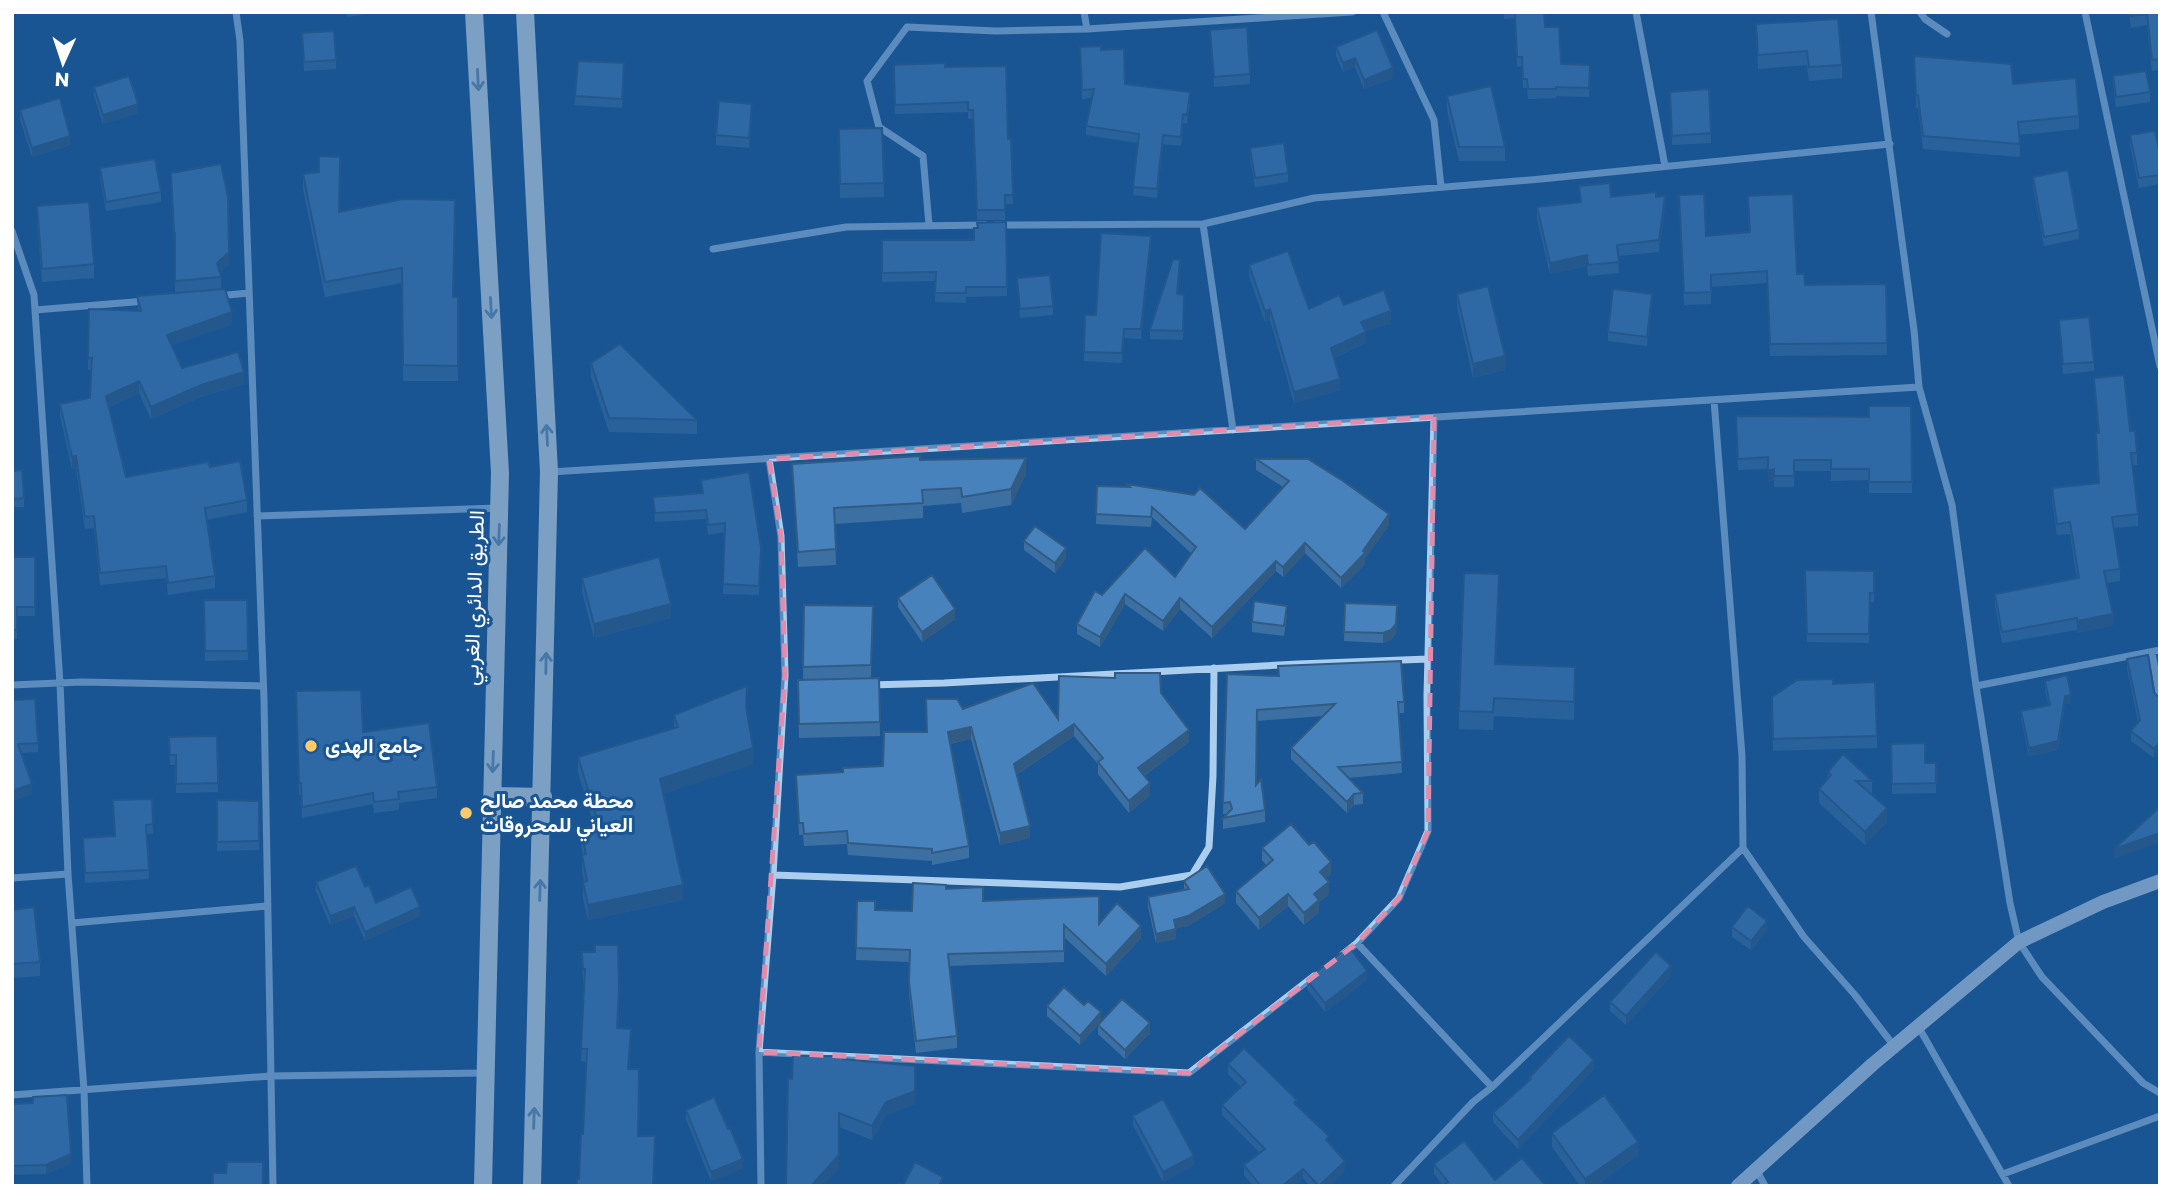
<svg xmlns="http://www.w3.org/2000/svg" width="2172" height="1198" font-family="Poppins,Vazirmatn,sans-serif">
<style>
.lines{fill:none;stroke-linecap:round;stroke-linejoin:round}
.street{stroke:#abceef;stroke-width:7}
.secondary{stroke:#d9e9fb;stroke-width:14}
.primary{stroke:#f3f9ff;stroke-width:18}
.wall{fill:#3d70a2}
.shaded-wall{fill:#325b84}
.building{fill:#4782bc;stroke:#325b84;stroke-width:2}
.oneway{stroke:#7c9fc4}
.marked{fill:none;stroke:#e08cad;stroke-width:5;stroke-dasharray:14 9;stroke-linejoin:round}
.poi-dot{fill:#ffcb69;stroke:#1a5693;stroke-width:2.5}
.labels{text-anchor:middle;stroke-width:6;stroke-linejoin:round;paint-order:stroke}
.street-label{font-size:21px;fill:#fff;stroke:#1a5693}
.poi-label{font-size:21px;font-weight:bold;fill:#fff;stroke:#1a5693;text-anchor:start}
</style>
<rect width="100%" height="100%" fill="#1a5693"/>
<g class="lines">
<path class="street" d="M236 12 240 41 264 699 273 1186
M1084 12 1087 29 1352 12
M1383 12 1434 120 1441 187
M1636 12 1665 166
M1871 12 1914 330 1919 387 1952 505 1976 686 2010 903 2019 942 2042 977 2143 1083 2160 1093
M1920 12 1925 19 1947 34
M2085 12 2160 366
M1203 224 1233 430
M929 225 923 156 879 127 867 81 907 27 996 31 1087 29
M996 225 1203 224 1314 198 1541 179 1890 144
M12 231 34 295 60 683 68 874
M713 249 846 227 985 225
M217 296 249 293
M35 310 146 301
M1714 400 1742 756 1743 848 1804 937 1855 995 1894 1046
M550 472 1919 387
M257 516 498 508
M2152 652 2160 700
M12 685 82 682 263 686
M869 685 944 683 1298 664 1428 659
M1976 686 2160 650
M773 875 1120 887 1192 875 1209 847 1213 776 1214 668
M12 878 68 874 84 1090 87 1186
M72 923 267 906
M1357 943 1492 1087
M1343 954 1357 943 1399 898 1428 831 1427 695 1434 417
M1918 1026 2009 1186
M759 1052 1189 1073 1314 976
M12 1095 271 1076 483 1073
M1756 1169 1765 1186
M2003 1174 2160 1116
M761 1186 759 1052 773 875 785 675 781 536 769 459
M1394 1186 1473 1102 1492 1087 1743 848"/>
<path class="secondary" d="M1738 1186 1873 1064 2019 942 2103 902 2160 881"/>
<path class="primary" d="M474 12 500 473 483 1186
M525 12 549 472 532 1186
M492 796 543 797"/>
</g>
<path class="wall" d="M347 12H382L347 17Z
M1504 12H1544L1545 27 1561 64 1590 65 1589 97 1556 96V98L1528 99 1527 88H1523L1522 66 1517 67 1515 18 1504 19Z
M2129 12H2160V70L2152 71 2147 25 2131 28Z
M1756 24 1842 65V78L1809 81 1807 65 1758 69Z
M1210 30 1250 74V84L1214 87Z
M302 33 336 60V69L304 71Z
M1336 47 1393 78 1364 89 1355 67 1343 72 1336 56Z
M1101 50 1125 84 1190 101 1187 124 1183 123 1181 146 1163 144 1157 198 1133 195 1138 143 1086 135V126L1092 98 1082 99 1080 56Z
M1914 56 2013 84 2079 116V129L2019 135 2020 157 1923 149 1918 108 1916 107Z
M894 65 945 67 1008 139H1011L1013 204H1005V220H977L973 119H968V112L895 114Z
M624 72 622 108 575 105V96Z
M2113 76 2150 92V102L2116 107 2113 85Z
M94 87 138 113 103 124 94 96Z
M1670 92 1711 133V143L1672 145Z
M1447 96 1505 147V161H1459L1447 110Z
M20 110 70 145 32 157 20 119Z
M752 113 749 148 716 145V135Z
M882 128 884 197 840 198 839 129Z
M2130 135 2160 155V184L2139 188 2130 145Z
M1250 148 1288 173V182L1255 187 1250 157Z
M100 168 161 192V202L106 211 100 178Z
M171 173 229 264 220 272 221 277V289L175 293V245H174Z
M303 174 339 212 453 297H458V381H403L402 283 325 297 303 189Z
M2033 177 2079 230V239L2044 246 2033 186Z
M1579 186 1611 197H1656L1665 207 1659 252 1618 256 1619 273 1588 276 1587 266 1550 274 1537 219V207L1580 202Z
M1679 195 1706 236 1749 232 1748 196 1805 285 1886 284 1887 355 1770 356 1767 283 1711 287V304L1684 305Z
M37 206 94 264V278L42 282 37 220Z
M1006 222 1007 296 966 297V303L935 302 936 281 882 282V240H974L978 228Z
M1151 245 1141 339 1124 338 1122 363 1084 361 1085 315H1096Z
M1249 265 1309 309 1344 305 1391 323 1366 331V343L1334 358 1340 390 1294 403 1270 320 1265 322 1249 276Z
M1180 269 1178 295H1184L1183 340 1150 339V330Z
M1017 278 1053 306V315L1020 318Z
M1457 294 1505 370 1473 378 1457 307Z
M137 296 232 324 172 345 182 368 244 384 201 397 151 419 139 393 109 407 126 477 210 467 247 500V512L207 520 215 576V588L168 595 166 578 100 585 94 528 85 529 76 468 72 469 60 416V404L90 398 92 370H88L89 309 138 311Z
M1652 303 1647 346 1608 341V332Z
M2059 320 2094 362V371L2063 374Z
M591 363 697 420V434L609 432 591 377Z
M2094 378 2130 431 2137 453V465H2132L2138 514V526L2113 528 2120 569V581L2107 583 2113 625 2077 633V630L2002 643 1995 605V594L2077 579 2070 534 2057 535 2052 500V488L2098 483 2096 445V433H2098Z
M1911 406 1912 493H1869V480L1831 481V471H1794V487H1774V480L1768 482V469L1738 470 1736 427 1869 417Z
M1256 459 1389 525 1365 558V564L1341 588 1305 553 1283 577 1276 571 1212 638 1180 609 1163 631 1125 604 1100 647 1077 634V624L1102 595 1175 577 1192 554 1152 517 1151 527 1096 524 1097 486 1127 487V484L1245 529 1283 487 1256 470Z
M920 460 1026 474 1011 505 962 513 961 503 923 506V518L835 524 836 565 798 567 792 464Z
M12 471 24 498V507H12Z
M701 480 761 548 759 595 723 594 725 532 708 535 706 519 655 522 653 497 702 493Z
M1024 541 1066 558 1055 573 1024 550Z
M12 557H35V616H17V639H12Z
M1805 570 1874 571V602H1870L1869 643 1807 642Z
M582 578 671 618 594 638 582 592Z
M1499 592 1496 664 1575 685 1574 720 1494 716 1493 730 1459 729V711Z
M898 598 955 619 922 642 898 607Z
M204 600H247L248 660 205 661Z
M1345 603 1397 614 1396 633 1391 640 1383 643 1344 641Z
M804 605 873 606 871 678H879L880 736 799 738 798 680 803 679Z
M1287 615 1284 636 1252 632V622Z
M2127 659 2157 696 2154 758 2131 741V731L2138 722 2127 668Z
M1278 666 1404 702V713H1399L1402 773 1348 778 1363 793V804L1354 805 1347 813 1291 759V748L1323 716 1257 721 1256 785 1265 810V822L1223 829V818L1228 814H1223L1227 674 1278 676Z
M2045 681 2071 703 2065 704 2058 750 2029 756 2021 719V711L2048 705 2045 689Z
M1833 684 1877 736V748L1773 751 1772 697Z
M296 691 363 732 437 787V798L399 803V810L374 813 373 804 302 818 301 794 299 795Z
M1161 693 1189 742 1144 776 1150 795 1129 813 1098 774V764L1074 736 1016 775 1030 838 1000 845 971 739 950 744 969 846V858L932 865V861L848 855 847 844 804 846 803 835H799L796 775 843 772 883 766 926 732 963 709 1058 719Z
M12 700 38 743V752L21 753 32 794 12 801Z
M747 711 753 764 663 793 683 900 588 920 583 898V882H584L582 871V855H583L581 845V829L594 826 578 772V757L674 728V715Z
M217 736 218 792 176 793V765H170L169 737Z
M1891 744 1925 763H1936V793L1892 794Z
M1828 772 1872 781V794H1871L1887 822 1865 845 1819 803V789L1828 780Z
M152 799 153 834H147L149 879 85 883 83 838 114 836Z
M217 800 259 801V850L217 851Z
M1262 848 1331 874 1326 878 1329 894 1319 902V912L1304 925 1288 906 1259 930 1236 903V891L1267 866 1262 860Z
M1184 881 1225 903 1188 926 1176 928V939L1156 943 1148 907V897L1184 890Z
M316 882 365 887 376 903 420 916 365 941 354 916 330 925 316 891Z
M946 889 983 901 1099 924 1141 938 1106 976 1064 937V962L949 966 957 1036V1048L916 1053 909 994 910 962 856 960 857 901 875 910 912 911Z
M12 910 40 962V976L12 978Z
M1732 927 1767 930 1751 950 1732 937Z
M582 952 619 1002 618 1028 631 1041 629 1069 579 1179 583 1134 586 1062 581 1061 585 982H583Z
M1671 976 1626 1025 1610 1011V1002Z
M1307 980H1367L1325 1012 1307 989Z
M1084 1005 1101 1021 1080 1045 1047 1016V1006Z
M1098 1025 1150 1033 1125 1059 1098 1034Z
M843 1059 915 1104 886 1115 872 1140 839 1127V1169L792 1079Z
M1228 1064 1297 1105 1329 1144 1345 1171 1329 1186H1310L1303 1178 1294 1186H1253L1244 1175V1165L1260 1153 1222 1115V1105L1241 1087 1228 1074Z
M1594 1069 1518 1149 1493 1122V1113L1530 1080V1077Z
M12 1104 71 1163 46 1174 12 1175Z
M686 1110 743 1168 711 1181 686 1119Z
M1133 1116 1194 1165 1163 1182 1133 1125Z
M1552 1133 1638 1155 1596 1186H1580L1552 1147Z
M1434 1164 1495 1180 1443 1186 1434 1174Z"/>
<path class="shaded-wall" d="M1355 58V67L1343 72V63Z
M1393 68V78L1364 89V80Z
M1190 92V101L1187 124V115Z
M138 104V113L103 124V115Z
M1163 135V144L1157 198V189Z
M70 136V145L32 157V148Z
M1665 196V207L1659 252V240Z
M1151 236V245L1141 339V329Z
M229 252V264L217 275V263Z
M1587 255V266L1550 274V263Z
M1652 294V303L1647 346V337Z
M1270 309V320L1265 322V311Z
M1391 311V323L1361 333V322Z
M232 312V324L167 347V335Z
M1366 332V343L1331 359V348Z
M1505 356V370L1473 378V364Z
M244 372V384L201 397 151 419V407L201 385Z
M1340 379V390L1294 403V392Z
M139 381V393L106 408V396Z
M76 456V468L72 469V457Z
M1026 458V474L1011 505V489Z
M1774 469V480L1768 482V471Z
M1389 514V525L1365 558V564L1341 588V578L1363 551Z
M1305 543V553L1283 577V567Z
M1066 548V558L1055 573V563Z
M1276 561V571L1212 638V627Z
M1499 574V592L1495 682V664Z
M1125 594V604L1100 647V637Z
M1180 598V609L1163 631V621Z
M671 604V618L594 638V624Z
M1397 605 1396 633 1391 640 1383 643V633Z
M955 609V619L922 642V632Z
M2113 614V625L2077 633V621Z
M2071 695V703L2065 704 2058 750 2029 756V748L2065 696Z
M1074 724V736L1014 776V764Z
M971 727V739L948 744V732Z
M1189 730V742L1138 780V768Z
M2160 742V751L2154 758V749Z
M753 748V764L660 795V779Z
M1150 783V795L1129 813V801Z
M32 784V794L12 801V791Z
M1354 794V805L1347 813V802Z
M1887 808V822L1865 845V832Z
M1030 826V838L1000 845V833Z
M2160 833V842L2114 859V849Z
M1331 862V874L1320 884V872Z
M1329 882V894L1319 902V912L1304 925V913L1314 894Z
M683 885V900L588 920V905Z
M1225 894V903L1188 926 1174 929V920Z
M1288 894V906L1259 930V918Z
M354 907V916L330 925V916Z
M420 907V916L365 941V932Z
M1767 921V930L1751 950V941Z
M1141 926V938L1106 976V964Z
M1176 929V939L1156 943V934Z
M1671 966V976L1626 1025V1016Z
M1367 971V980L1325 1012V1003Z
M1101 1012V1021L1080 1045V1036Z
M1150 1023V1033L1125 1059V1050Z
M1594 1060V1069L1518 1149V1140Z
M915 1091V1104L886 1115 872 1140V1126L886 1102Z
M1638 1142V1155L1596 1186H1585V1179Z
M71 1154V1163L46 1174V1165Z
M839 1155V1169L823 1186H811Z
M1194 1156V1165L1163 1182V1172Z
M743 1159V1168L711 1181V1172Z
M1345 1161V1171L1329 1186H1319Z
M1303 1169V1178L1294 1186H1282Z"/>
<path class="building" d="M1515 12H1544L1545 27H1559L1561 64 1590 65 1589 88 1556 87V89H1528L1527 79H1523L1522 57H1517Z
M2131 12H2160V59L2152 60 2147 14 2131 16Z
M1838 19 1842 65 1809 67 1807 51 1758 55 1756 24Z
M1247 27 1250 74 1214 77 1210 30Z
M1377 30 1393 68 1364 80 1355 58 1343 63 1336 47Z
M334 31 336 60 304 62 302 33Z
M1101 46V50L1124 49 1125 84 1190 92 1187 115 1183 114 1181 137 1163 135 1157 189 1133 187 1139 134 1086 126 1094 89 1082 90 1080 47Z
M1914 56 2011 64 2013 84 2076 78 2079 116 2018 122 2020 144 1923 136 1918 95H1916Z
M578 61 624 63 622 99 575 96Z
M945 63V67L1006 66 1008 139H1011L1013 195H1005V210H977L973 110H968V102L895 105 894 65Z
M2146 71 2150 92 2116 97 2113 76Z
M129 76 138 104 103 115 94 87Z
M1491 86 1505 147H1459L1447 96Z
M1709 89 1711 133 1672 136 1670 92Z
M60 98 70 136 32 148 20 110Z
M719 101 752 104 749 138 716 135Z
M882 128 884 183 840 184 839 129Z
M2155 131 2160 155V175L2139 178 2130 135Z
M1284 143 1288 173 1255 178 1250 148Z
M319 156 340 157 339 212 403 199 455 200 453 297H458V366L403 365 402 268 325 282 303 174 319 172Z
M155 159 161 192 106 202 100 168Z
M221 164 228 197 229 252 217 263 221 277 175 281V233H174L171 173Z
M2068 170 2079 230 2044 237 2033 177Z
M1610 183 1611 197 1656 192V197L1665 196 1659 240 1617 245 1619 262 1588 265 1587 255 1550 263 1537 207 1581 202 1579 186Z
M1704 194 1706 236 1750 232 1748 196 1793 194 1797 274H1804L1805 285 1886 284 1887 343 1770 344 1767 271 1711 275V292L1684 293 1679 195Z
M89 202 94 264 42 269 37 206Z
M1006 222 1007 287H966V293H935L936 272 882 273V240H974V228H978L977 223Z
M1101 233 1151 236 1141 329H1124L1122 353 1084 352 1085 315H1096Z
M1288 251 1309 309 1339 295 1344 305 1384 290 1391 311 1361 322 1366 332 1331 348 1340 379 1294 392 1270 309 1265 311 1249 265Z
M1173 259 1180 260 1177 294 1184 295 1183 331 1150 330Z
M1050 275 1053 306 1020 309 1017 278Z
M1488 286 1505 356 1473 364 1457 294Z
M225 289 232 312 167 335 182 368 238 352 244 372 201 385 151 407 139 381 106 396 126 477 208 462 210 467 240 461 247 500 205 508 215 576 168 583 166 566 100 573 94 516 85 517 76 456 72 457 60 404 90 398 92 358H88L89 309 141 311 137 296Z
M1613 289 1652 294 1647 337 1608 332Z
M2089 317 2094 362 2063 364 2059 320Z
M620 344 697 420 609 418 591 363Z
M2124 375 2130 431H2135L2137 453H2131L2138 514 2112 517 2120 569 2104 571 2113 614 2077 621V618L2002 632 1995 594 2079 578 2070 522 2057 524 2052 488 2099 483 2096 433H2099L2094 378Z
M1869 406H1911L1912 482H1869V469H1831V460H1794V476H1774V469L1768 471V457L1738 459 1736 416 1869 417Z
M920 456V460L1026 458 1011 489 962 497 961 488 922 490 923 503 834 508 836 549 798 552 792 464Z
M1256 459H1308L1343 481 1389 514 1363 551 1365 553 1341 578 1305 543 1283 567 1276 561 1212 627 1180 598 1163 621 1125 594 1100 637 1077 624 1095 591 1102 595 1145 548 1175 577 1196 547 1152 507 1151 517 1096 514 1097 486 1130 487 1127 484 1194 495 1200 488 1245 529 1289 481Z
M22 470 24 498 12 499V471Z
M749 472 761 548 759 586 723 584 725 523 708 525 706 510 655 513 653 497 703 493 701 480Z
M1035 526 1066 548 1055 563 1024 541Z
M12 557H35V607H17V630H12Z
M659 557 671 604 594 624 582 578Z
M1805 570 1874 571V593H1870L1869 634H1807Z
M1464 573 1499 574 1495 664 1575 667 1574 702 1494 698 1493 712 1459 711Z
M932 575 955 609 922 632 898 598Z
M204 600H247L248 651H205Z
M1254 601 1287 606 1284 626 1252 622Z
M1345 603 1397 605 1396 624 1391 630 1383 633 1344 632Z
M804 605 873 606 871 665 803 667Z
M2148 655 2154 692 2157 696H2160V742L2154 749 2131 731 2140 720 2127 659Z
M1401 661 1404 702H1398L1402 762 1338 767 1363 793 1354 794 1347 802 1291 748 1335 704 1257 710 1256 785 1261 779 1265 810 1223 818 1232 809 1230 802 1223 803 1227 674 1279 676 1278 666Z
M1115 673H1160L1161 693 1189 730 1138 768 1150 783 1129 801 1098 762 1103 758 1074 724 1014 764 1030 826 1000 833 971 727 948 732 969 846 932 853V849L848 843 847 831 804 834 803 823H799L796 775 843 772V768L883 766 884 732H927L926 699H957L963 709 1033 683 1058 719 1059 676 1115 678Z
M2067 675 2071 695 2065 696 2058 741 2029 748 2021 711 2050 705 2045 681Z
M879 678 880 722 799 724 798 680Z
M1833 679V684L1875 682 1877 736 1773 739 1772 697 1797 680Z
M747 686 746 707 753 748 660 779 683 885 588 905 583 882 587 881 582 855 586 854 581 829 599 825 578 757 678 727 674 715Z
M361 690 363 732 429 723 437 787 398 792 399 799 374 802 373 793 302 807 301 783H299L296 691Z
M35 699 38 743 18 744 32 784 12 791V700Z
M217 736 218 783 176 784V755H170L169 737Z
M1925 743V763H1936V783L1892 784 1891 744Z
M1843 754 1872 781H1856L1887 808 1865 832 1819 789 1831 775 1828 772Z
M152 799 153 824 146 825 149 870 85 873 83 838 115 836 113 800Z
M217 800 259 801V841L217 842Z
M2160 807V833L2114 849Z
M1291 824 1309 845 1314 842 1331 862 1320 872 1329 882 1314 894 1319 900 1304 913 1288 894 1259 918 1236 891 1273 860 1262 848Z
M356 866 365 887 369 885 376 903 411 887 420 907 365 932 354 907 330 916 316 882Z
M1207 866 1225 894 1188 916 1174 920 1176 929 1156 934 1148 897 1189 889 1184 881Z
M913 883 946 885V889L983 887V901L1099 896V924L1117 903 1141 926 1106 964 1064 925V951L948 954 957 1036 916 1041 909 982 910 950 856 948 857 901H875V910L912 911Z
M1748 906 1767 921 1751 941 1732 927Z
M34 907 40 962 12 964V910Z
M595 945H618L619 989 617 1028 631 1029 628 1069H639L638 1136H655L653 1186H577V1179H579L581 1134H583L587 1049H581L585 969H583L582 952H595Z
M1349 947 1367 971 1325 1003 1307 980Z
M1656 952 1671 966 1626 1016 1610 1002Z
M1064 987 1084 1005 1088 1001 1101 1012 1080 1036 1047 1006Z
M1122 999 1150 1023 1125 1050 1098 1025Z
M1569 1036 1594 1060 1518 1140 1493 1113 1531 1079 1530 1077Z
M1244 1048 1297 1100 1294 1103 1329 1136 1326 1140 1345 1161 1319 1186 1303 1169 1282 1186H1257L1260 1185 1244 1165 1265 1149 1222 1105 1246 1082 1228 1064Z
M793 1056H843V1059L915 1066V1091L886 1102 872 1126 839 1113V1155L811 1186H786L788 1078 792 1079Z
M67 1095 71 1154 46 1165 12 1166V1104L33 1103V1097Z
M1604 1095 1638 1142 1585 1179 1552 1133Z
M714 1097 728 1129 730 1128 743 1159 711 1172 686 1110Z
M1163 1099 1194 1156 1163 1172 1133 1116Z
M1464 1141 1495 1180 1522 1158 1546 1186H1443L1448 1182 1434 1164Z
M227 1162H263V1186H213V1173H226Z
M915 1162 943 1177 939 1186H897L899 1183 903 1186Z"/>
<defs><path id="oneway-shaft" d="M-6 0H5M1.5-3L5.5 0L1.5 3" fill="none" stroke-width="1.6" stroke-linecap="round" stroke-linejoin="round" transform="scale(1.75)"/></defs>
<g class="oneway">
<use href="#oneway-shaft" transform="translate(478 80) rotate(87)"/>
<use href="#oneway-shaft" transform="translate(491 308) rotate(87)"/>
<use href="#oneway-shaft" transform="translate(547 435) rotate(-93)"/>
<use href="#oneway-shaft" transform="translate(499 535) rotate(92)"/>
<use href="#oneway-shaft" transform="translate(546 663) rotate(-89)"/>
<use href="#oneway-shaft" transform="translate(493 762) rotate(92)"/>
<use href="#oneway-shaft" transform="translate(540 890) rotate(-88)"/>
<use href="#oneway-shaft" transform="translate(534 1118) rotate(-88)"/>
</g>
<path d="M0 0H2172V1198H0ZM1434 417 1428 831 1399 898 1357 943 1189 1073 759 1052 785 675 781 536 769 459Z" fill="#1a5693" fill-opacity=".55" fill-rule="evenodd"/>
<path class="marked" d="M1434 417 1428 831 1399 898 1357 943 1189 1073 759 1052 785 675 781 536 769 459Z"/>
<g class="poi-dot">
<circle cx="311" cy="746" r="7"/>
<circle cx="466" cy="813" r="7"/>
</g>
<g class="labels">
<g class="street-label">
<text transform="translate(474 598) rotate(-88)" y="7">الطريق الدائري الغربي</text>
</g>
<g class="poi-label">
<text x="325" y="753">جامع الهدى</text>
<text x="480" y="808">محطة محمد صالح<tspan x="480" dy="24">العياني للمحروقات</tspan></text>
</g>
</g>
<rect width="2172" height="1198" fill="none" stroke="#ffffff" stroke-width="28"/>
<g transform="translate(63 63) rotate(183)" stroke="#1a5693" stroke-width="5" paint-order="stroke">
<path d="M0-5L12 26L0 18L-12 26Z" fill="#ffffff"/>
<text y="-10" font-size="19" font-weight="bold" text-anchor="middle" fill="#ffffff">N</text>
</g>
</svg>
